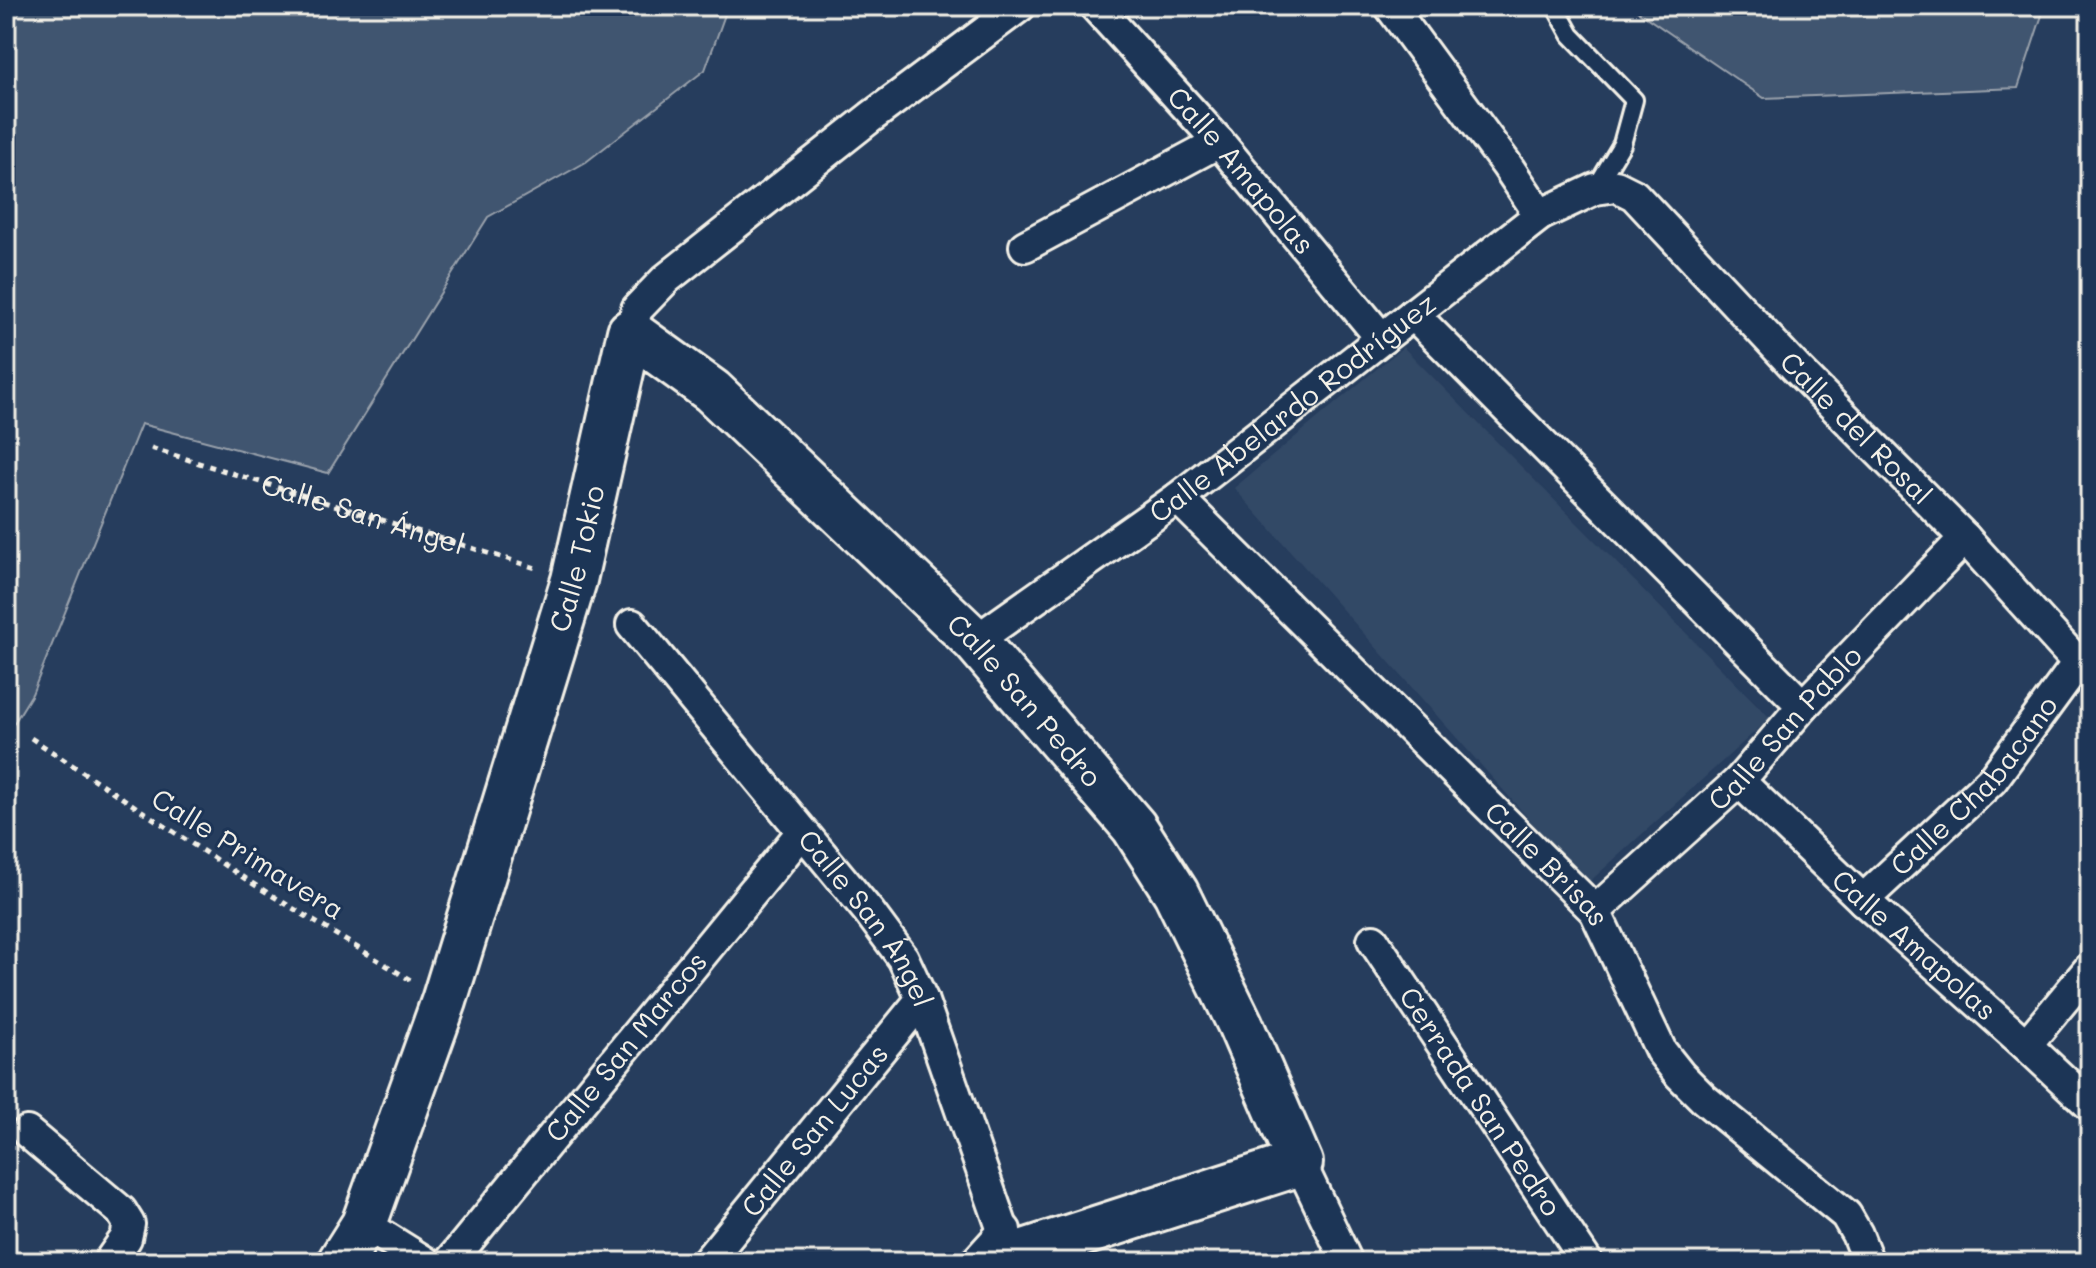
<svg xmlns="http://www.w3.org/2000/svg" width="2096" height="1268" font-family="Mali,sans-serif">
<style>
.built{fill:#334966}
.green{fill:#40546f;stroke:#9aa2ac;stroke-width:2}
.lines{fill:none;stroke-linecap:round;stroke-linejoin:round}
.lane-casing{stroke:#f4f1e8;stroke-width:22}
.street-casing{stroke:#f4f1e8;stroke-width:36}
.secondary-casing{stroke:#f4f1e8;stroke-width:50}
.path{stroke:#f4f1e8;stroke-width:5;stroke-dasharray:6 6;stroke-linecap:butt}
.lane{stroke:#1d3557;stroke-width:16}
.street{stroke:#1d3557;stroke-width:30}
.secondary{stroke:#1d3557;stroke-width:44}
.labels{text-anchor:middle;stroke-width:6;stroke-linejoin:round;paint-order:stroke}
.street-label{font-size:28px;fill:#f4f1e8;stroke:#1d3557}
</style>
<rect width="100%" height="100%" fill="#263d5d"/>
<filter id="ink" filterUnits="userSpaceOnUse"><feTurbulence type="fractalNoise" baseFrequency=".0125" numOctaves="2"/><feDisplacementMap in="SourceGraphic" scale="16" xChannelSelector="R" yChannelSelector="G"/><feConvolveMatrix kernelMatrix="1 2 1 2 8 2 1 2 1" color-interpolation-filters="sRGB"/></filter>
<g filter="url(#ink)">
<path class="built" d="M1403 347 1770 718 1587 884 1234 488Z"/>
<path class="green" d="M6 6H728L705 70 586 162 488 217 328 473 141 424 32 694 6 736Z
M1630 6H2045L2018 88 1764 98Z"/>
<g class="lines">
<g class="lane-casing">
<path id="lane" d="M1555 6 1571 35 1634 100 1622 144 1595 189"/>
</g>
<g class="street-casing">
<g id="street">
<path id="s2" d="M1095 6 1219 142 1382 339"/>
<path d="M1390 6 1506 164 1540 215"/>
<path d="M1025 246 1219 142"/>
<path d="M1413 314 1803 706"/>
<path d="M630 332 637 309 666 279 871 117 1020 6"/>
<path id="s3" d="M1178 498 1595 911 1661 1051 1680 1075 1704 1099 1846 1215 1857 1234 1868 1262"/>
<path id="s4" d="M632 625 869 912 903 958 922 999 1012 1256"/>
<path id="s5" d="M975 641 1178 498 1540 215 1595 189 1616 186 1634 195 1796 368 1965 538 2090 676"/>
<path id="s6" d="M1739 781 1863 900 2026 1045 2090 1105"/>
<path id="s7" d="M1863 900 1992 780 2077 664"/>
<path id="s8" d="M1595 911 1739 781 1803 706 1965 538"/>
<path id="s9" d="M1373 940 1587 1262"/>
<path d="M2026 1045 2090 968"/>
<path d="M27 1132 121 1211 129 1224 126 1238 109 1262"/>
<path d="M1300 1163 1347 1262"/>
<path d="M364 1224 425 1262"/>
<path id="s10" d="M450 1262 802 832"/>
<path id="s11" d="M707 1262 922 999"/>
<path d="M976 1262 1005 1230"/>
</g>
</g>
<g class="secondary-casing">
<g id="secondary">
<path id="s12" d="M340 1262 364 1224 444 1001 574 580 630 332 712 391 975 641 1134 827 1176 893 1240 1024 1300 1163 1012 1256 1015 1262"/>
</g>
</g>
<g class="path">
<path id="s1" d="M151 448 536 568"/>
<path d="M31 738 250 882 412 981"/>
</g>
<use href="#lane" class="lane"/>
<use href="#street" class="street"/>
<use href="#secondary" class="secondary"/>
</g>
</g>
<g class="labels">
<g class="street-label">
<text dy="10" stroke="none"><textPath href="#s2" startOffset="220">Calle Amapolas</textPath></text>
<text dy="10" stroke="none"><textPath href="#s5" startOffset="394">Calle Abelardo Rodríguez</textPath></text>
<text dy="10" stroke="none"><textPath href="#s5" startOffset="1132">Calle del Rosal</textPath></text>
<text dy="10" stroke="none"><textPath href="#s1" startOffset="222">Calle San Ángel</textPath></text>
<text dy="10" stroke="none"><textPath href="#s12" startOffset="744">Calle Tokio</textPath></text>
<text dy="10" stroke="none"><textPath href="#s12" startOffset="1518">Calle San Pedro</textPath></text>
<text dy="10" stroke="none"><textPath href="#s8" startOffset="264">Calle San Pablo</textPath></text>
<text dy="10" stroke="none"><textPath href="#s7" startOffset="160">Calle Chabacano</textPath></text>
<text transform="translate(248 854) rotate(32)" y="10">Calle Primavera</text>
<text dy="10" stroke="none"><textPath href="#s3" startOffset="520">Calle Brisas</textPath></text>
<text dy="10" stroke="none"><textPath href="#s4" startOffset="376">Calle San Ángel</textPath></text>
<text dy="10" stroke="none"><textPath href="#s6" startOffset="240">Calle Amapolas</textPath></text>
<text dy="10" stroke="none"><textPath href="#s10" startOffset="278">Calle San Marcos</textPath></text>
<text dy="10" stroke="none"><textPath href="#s9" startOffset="194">Cerrada San Pedro</textPath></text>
<text dy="10" stroke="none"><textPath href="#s11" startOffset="170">Calle San Lucas</textPath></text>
</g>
</g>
<rect width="2096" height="1268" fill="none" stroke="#1d3557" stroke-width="32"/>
<rect x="16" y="16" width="2064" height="1236" fill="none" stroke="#f4f1e8" stroke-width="3" filter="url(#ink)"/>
</svg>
